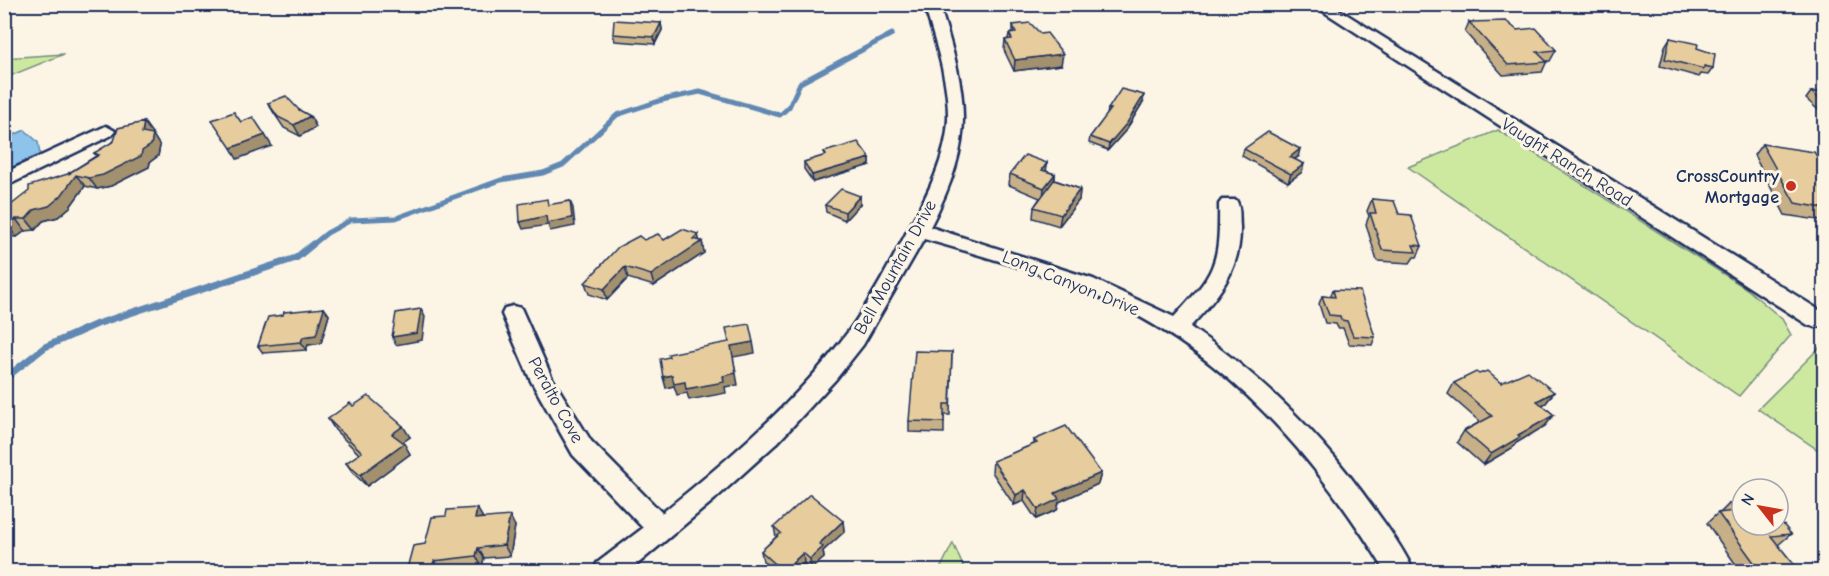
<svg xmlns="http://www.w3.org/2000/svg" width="1829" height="576" font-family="'Comic Neue',sans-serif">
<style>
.green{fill:#cde9a0;stroke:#748c7f;stroke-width:1.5}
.water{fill:#8ec3eb;stroke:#6088b3;stroke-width:1.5}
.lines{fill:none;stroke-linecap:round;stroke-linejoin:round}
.stream-far1{stroke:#6088b3;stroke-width:5}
.stream{stroke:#6088b3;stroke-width:7}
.street-casing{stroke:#1b2f5e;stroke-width:5}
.street{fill:#fcf5e5;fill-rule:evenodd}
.wall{fill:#c7b087;stroke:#1b2f5e;stroke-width:1.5}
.shaded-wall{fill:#a2906e;stroke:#1b2f5e;stroke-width:1.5}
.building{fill:#e7cd9d;stroke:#1b2f5e;stroke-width:1.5}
.poi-dot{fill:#c8321e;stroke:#fcf5e5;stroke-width:2}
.labels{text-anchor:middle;stroke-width:6;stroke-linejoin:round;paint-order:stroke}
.street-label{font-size:18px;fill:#1b2f5e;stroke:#fcf5e5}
.poi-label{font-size:18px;font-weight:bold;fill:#1b2f5e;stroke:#fcf5e5;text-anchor:end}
</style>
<rect width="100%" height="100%" fill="#fcf5e5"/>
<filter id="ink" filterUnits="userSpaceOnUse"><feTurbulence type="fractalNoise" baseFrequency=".0167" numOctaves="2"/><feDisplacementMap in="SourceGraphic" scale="12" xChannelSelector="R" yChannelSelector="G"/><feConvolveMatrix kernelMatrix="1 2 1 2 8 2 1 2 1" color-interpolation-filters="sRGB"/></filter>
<g filter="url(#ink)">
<path class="green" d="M64 54 5 78V58Z
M1498 130 1747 289 1782 319 1791 335 1739 396 1408 167Z
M1824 343V454L1758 409Z
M953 543 965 571H939Z"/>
<path class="water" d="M25 130 38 142 40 155 5 170V139Z"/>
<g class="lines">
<path class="stream-far1" d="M311 246 327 233 351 220 396 218 501 180 543 173 563 165 617 115 662 100 700 92 780 115 789 107 800 83 892 34"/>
<path class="stream" d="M4 379 45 347 97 324 296 258 313 244"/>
<g class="street-casing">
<path id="street" d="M924 4H939C968 98 977 136 930 227L1093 279 1174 317C1215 273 1220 265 1219 204L1222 200H1236C1241 207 1239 218 1240 227 1241 270 1218 297 1190 327 1263 377 1324 437 1375 510 1389 529 1404 550 1414 572H1386C1324 471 1247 376 1142 318 1074 281 998 260 924 239L863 345 836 379 778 442 715 499 628 572H594L597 563 643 528 573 455 531 381 502 314 505 308 513 306 521 308 552 378 591 441 662 513C729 459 796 402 848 332 872 299 891 262 910 226 928 194 946 158 948 120 949 80 935 42 924 4Z
M1312 4H1330L1824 313V325L1816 327 1808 325Z
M106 126 115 131 112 135 4 187V173Z"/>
</g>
<use href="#street" class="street"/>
</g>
<path class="wall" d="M1469 22 1517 30 1556 50 1550 61H1547L1542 72 1503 75 1465 32Z
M661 23 662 30 655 44 615 41 613 34Z
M1013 25 1061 65 1014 71 1004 50 1005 40 1008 39 1009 34 1013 33Z
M1670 38 1697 48 1713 68 1708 75 1701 74 1699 77 1660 66 1665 46Z
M1811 92H1824V115L1806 99Z
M1143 102 1126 130 1108 150 1089 143 1090 137 1107 115 1108 109Z
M268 103 299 110 310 116 316 127 300 136 284 128 274 113Z
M152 133 151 135 160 146 158 156 150 162 149 167 111 186 97 189 85 186 70 207 58 217 43 221 35 230 25 231 17 237 4 236V204L11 205 69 174V173L96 156 94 153Z
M1762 144 1824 166V221L1785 215 1754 155Z
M1244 149 1298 157 1294 159 1302 172 1288 182 1242 156Z
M824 152 870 158V165L813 182 804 169V162L824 156Z
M1047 163 1046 171 1055 174V180L1080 189 1079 200 1059 226 1033 218 1034 207 1040 198 1009 185 1010 174Z
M860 196V204L845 220 826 212 825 205Z
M1372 199 1399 214 1422 246 1417 257H1414L1410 263 1377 261 1366 224 1369 216 1367 211Z
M644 240 699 241H702L704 253 654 286 628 278 607 300 589 294 585 283Z
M1333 290 1375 337 1372 345 1349 344 1343 328H1338L1336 324 1325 323 1319 304 1322 296 1330 297Z
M324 308 329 315 321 343 308 345 306 350 263 353 258 346 283 315Z
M952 352 950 415H944V433L909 432V421Z
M1479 374 1501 383 1554 392 1546 403 1542 405 1554 415 1545 426 1516 443 1512 448 1483 465 1457 442 1464 431 1480 422 1448 394 1454 383Z
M353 406 410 437 402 442 410 454 367 486 354 474 346 463 359 454 335 430 328 419Z
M1034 440 1101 473 1098 484 1059 502 1057 510 1036 519 1024 501 1014 505 992 472 993 461 1034 444Z
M1729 504 1791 534 1778 545 1800 572H1741L1707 523 1718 513 1721 512Z
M483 518 515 526 510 556 484 558 482 567 441 572H406L425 544Z
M843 521 844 532 823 551 824 558 811 569 804 563 795 572H774L763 561 761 551 776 537 774 527Z"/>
<path class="shaded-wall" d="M661 23 662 30 655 44 654 37Z
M1063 54 1061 65 1014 71 1015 60Z
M1144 95 1143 102 1126 130 1108 150 1109 144Z
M310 116 316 127 300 136 294 125Z
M144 122 152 133 150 144 142 133Z
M153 135 160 146 158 156 150 162 149 167 111 186 97 189 89 178Z
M265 135 272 146 237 159 231 148Z
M1300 149 1298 157 1287 164 1290 157Z
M870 158V165L813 182 812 175Z
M1047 163 1046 174 1042 170Z
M1304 164 1302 172 1288 182 1291 174Z
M1055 174 1054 186 1043 199 1044 188Z
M76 175 85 186 70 207 58 217 43 221 35 230 26 219 34 210Z
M1080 189 1079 200 1059 226 1061 215Z
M860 196V204L845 220V212Z
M570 201 573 208 575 226 550 231 548 225 523 229 520 222Z
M16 219 25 231 17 237 7 226Z
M698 234 700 243 702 241 704 253 654 286 651 275 693 239Z
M625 267 628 278 607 300 604 289Z
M324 308 329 315 321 343 308 345 306 350 301 342 303 337Z
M421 309 425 317 422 340 396 345 392 337Z
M753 342 755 353 733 357 738 385 725 387 726 393 689 400 687 393 677 395 674 386 666 388 663 377 672 375 723 376 731 346Z
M1554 392 1546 403 1529 412 1537 401Z
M1554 415 1545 426 1516 443 1512 448 1483 465 1491 454 1518 435Z
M403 426 410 437 399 445 392 434Z
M404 443 410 454 367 486 360 475Z
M1101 473 1098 484 1059 502 1057 510 1036 519 1038 509 1055 493Z
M1025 490 1024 501 1014 505 1016 495Z
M477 508 483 518 475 519Z
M510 516 515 526 510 556 504 545Z
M843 521 844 532 823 551 824 558 811 569 810 559 819 544Z
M478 548 484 558 482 567 476 556Z
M803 553 804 563 795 572H783Z
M434 561 441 571V572H432L431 571Z"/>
<path class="building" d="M614 20 661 23 654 37 613 34Z
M1506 21 1517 30 1536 28 1556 50 1537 52 1547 62 1508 65 1469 22Z
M1030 23 1041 34 1047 33 1063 54 1015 60 1005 40 1012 39 1009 34 1016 33 1013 25Z
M1670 38 1698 44 1697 48 1715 54 1713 68 1704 66V69L1665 59Z
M1121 89 1144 95 1127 123 1109 144 1090 137 1111 109H1108Z
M1811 92H1824V103Z
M286 96 299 110 310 116 294 125 278 117 268 103Z
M234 112 241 122 253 117 265 135 231 148 212 120Z
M144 122 142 133 153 135 151 145 142 151 141 156 103 175 89 178 76 175 61 196 49 206 34 210 26 219H16L7 226H4V204L11 205 29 191V186L71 173H69L99 155 94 153 114 141 118 128Z
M1268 132 1300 149 1290 157 1304 164 1291 174 1244 149Z
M858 142 870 158 812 175 804 162 826 155 824 152Z
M1762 144 1814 152 1824 166V208L1795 203Z
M1025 155 1047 163 1042 170 1055 174 1044 188 1010 174Z
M1054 180 1080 189 1061 215 1034 207Z
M841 189 860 196 845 212 825 205Z
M547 199 548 205 570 201 572 218 547 223 546 216 520 222 519 204Z
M1372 199 1394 201 1399 214 1411 215 1422 246 1413 245 1416 252 1382 250 1370 213H1376Z
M682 229 698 234 693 239 702 241 651 275 625 267 604 289 585 283 618 247 639 236 644 240 658 234 664 240Z
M1333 290 1360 291 1375 337 1353 336 1347 321 1341 320 1340 316 1329 315 1322 296 1335 297Z
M324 308 316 335 303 337 301 342 258 346 268 317 283 315 284 312Z
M421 309 417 333 392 337 396 313Z
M749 324 753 342 731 346 736 373 723 376 724 382 686 389 685 382 674 384 672 375 663 377 660 359 669 357 668 354 729 342 726 328Z
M915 351 952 352 950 404H944V422L909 421Z
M1487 371 1501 383 1528 371 1554 392 1537 401 1554 415 1518 435 1520 437 1491 454 1464 431 1492 416 1454 383 1476 372 1479 374Z
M368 396 403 426 392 434 404 443 360 475 346 463 362 452 328 419 350 403 353 406Z
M1066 426 1101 473 1055 493 1059 499 1038 509 1025 490 1016 495 993 461 1037 443 1034 440Z
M810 494 843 521 819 544 823 547 810 559 803 553 783 571 761 551 781 533 774 527Z
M1742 503V525H1778V518L1791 534 1771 536 1800 572H1761L1718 513 1735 511 1729 504Z
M477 508 475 519 510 516 504 545 478 548 476 556 434 561 431 571 406 572 413 546 425 544 432 517 446 516 447 510Z"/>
</g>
<circle class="poi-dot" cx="1791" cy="186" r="6"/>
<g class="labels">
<g class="street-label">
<text transform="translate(1567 162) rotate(32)" y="6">Vaught Ranch Road</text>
<text transform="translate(895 267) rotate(-61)" y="6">Bell Mountain Drive</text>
<text transform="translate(1071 283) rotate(22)" y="6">Long Canyon Drive</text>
<text transform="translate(556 400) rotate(61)" y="6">Peralto Cove</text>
</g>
<g class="poi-label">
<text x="1779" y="182">CrossCountry<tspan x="1779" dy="21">Mortgage</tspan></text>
</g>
</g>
<rect width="1829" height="576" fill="none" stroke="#fcf5e5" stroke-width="24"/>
<rect x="12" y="12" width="1805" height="552" fill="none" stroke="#1b2f5e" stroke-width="2" filter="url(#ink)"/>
<g transform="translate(1760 507) rotate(301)"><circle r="28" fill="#fcf5e5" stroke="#a2a6af" stroke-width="1.5"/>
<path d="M0-4.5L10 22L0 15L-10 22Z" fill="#c8321e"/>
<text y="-9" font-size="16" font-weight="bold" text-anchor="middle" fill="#1b2f5e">N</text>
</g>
</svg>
